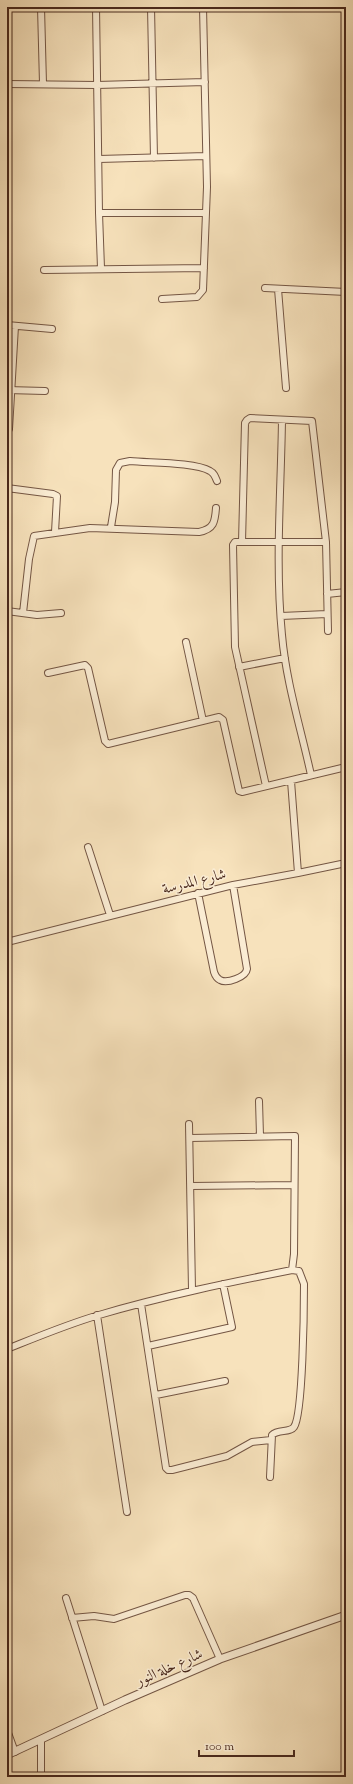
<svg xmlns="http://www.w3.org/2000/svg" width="353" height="1784" font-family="'Sorts Mill Goudy',Amiri,serif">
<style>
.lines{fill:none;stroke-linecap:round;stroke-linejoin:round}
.minor-casing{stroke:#745644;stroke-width:8}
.tertiary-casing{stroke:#745644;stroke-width:9}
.minor{stroke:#faecd3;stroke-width:6}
.tertiary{stroke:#faecd3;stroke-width:7}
.labels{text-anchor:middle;stroke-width:3;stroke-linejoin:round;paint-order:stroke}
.street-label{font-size:15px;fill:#49281c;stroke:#faecd3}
</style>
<rect width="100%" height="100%" fill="#f7e2bc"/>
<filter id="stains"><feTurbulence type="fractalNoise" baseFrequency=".005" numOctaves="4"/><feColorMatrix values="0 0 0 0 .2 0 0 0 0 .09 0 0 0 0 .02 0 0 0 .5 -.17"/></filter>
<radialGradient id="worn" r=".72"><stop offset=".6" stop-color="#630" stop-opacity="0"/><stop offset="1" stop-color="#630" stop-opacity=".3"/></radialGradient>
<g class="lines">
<g class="minor-casing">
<path id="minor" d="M41 7 43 84
M96 7 99 213 101 268
M151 7 154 158
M7 84 97 85 205 82
M99 159 206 156
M99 213H206
M44 270 204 268
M265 288 346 292
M278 289 286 388
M162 299 197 297 203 290 207 187 203 7
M7 325 52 329
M7 390 45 391
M282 420C281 491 275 565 282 635 286 682 301 729 311 775
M7 433 9 429 15 326
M7 488 53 494 57 496 55 532
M111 527 115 502 116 470 120 463 130 461C149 463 195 462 210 471 214 473 215 476 217 481
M242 542 245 423 247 420 250 418 312 421 326 542 328 631
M327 594 346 592
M7 611 37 615 61 613
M23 613 29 559 34 536 90 528 199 532C214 529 215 522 216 508
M281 616 327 614
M186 642 203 721
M239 667 285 658
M48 673 85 665 88 668 105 741 108 744 219 717 223 720 239 791 242 792 346 767
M266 786 235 647 233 545 235 542H326
M88 847 110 915
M298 873 346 863
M198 893 214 972C215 975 216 978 220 980 227 984 246 977 247 969L233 885
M7 942 233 885 298 873 291 781
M259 1101 260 1136
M189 1124 192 1290
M190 1138 295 1136 294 1254 292 1270
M191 1186 294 1185
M141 1304 166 1468 168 1470H172L227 1456 252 1442 271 1440
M97 1315 127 1512
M148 1346 232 1327 223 1284
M7 1349C37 1337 68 1324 99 1315 163 1296 227 1283 292 1270L299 1271 304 1284C304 1306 303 1415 294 1427 290 1433 278 1429 272 1435L270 1477
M156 1395 225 1381
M66 1598 102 1711
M72 1618 94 1616 114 1619 185 1595H189L193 1598 220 1659
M7 1730 15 1752
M41 1740V1777"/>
</g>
<g class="tertiary-casing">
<path id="tertiary" d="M7 1755 125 1700 220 1659 346 1615"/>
</g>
<use href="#minor" class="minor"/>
<use href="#tertiary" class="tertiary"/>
</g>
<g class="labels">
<g class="street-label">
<text transform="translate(194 881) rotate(-14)" y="5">شارع المدرسة</text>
<text transform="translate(169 1667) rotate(-24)" y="5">شارع خلة النور</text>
</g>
</g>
<rect width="353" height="1784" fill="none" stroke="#f7e2bc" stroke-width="24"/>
<rect x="8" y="8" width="337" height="1768" fill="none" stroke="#49281c" stroke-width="2"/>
<rect x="12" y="12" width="329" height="1760" fill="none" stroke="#49281c"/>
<path d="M199 1750v6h95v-6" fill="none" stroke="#49281c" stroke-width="2"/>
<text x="205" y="1750" font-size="12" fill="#49281c" stroke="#faecd3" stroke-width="3" paint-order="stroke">100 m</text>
<rect width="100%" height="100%" filter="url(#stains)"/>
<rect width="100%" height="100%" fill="url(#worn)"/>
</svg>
